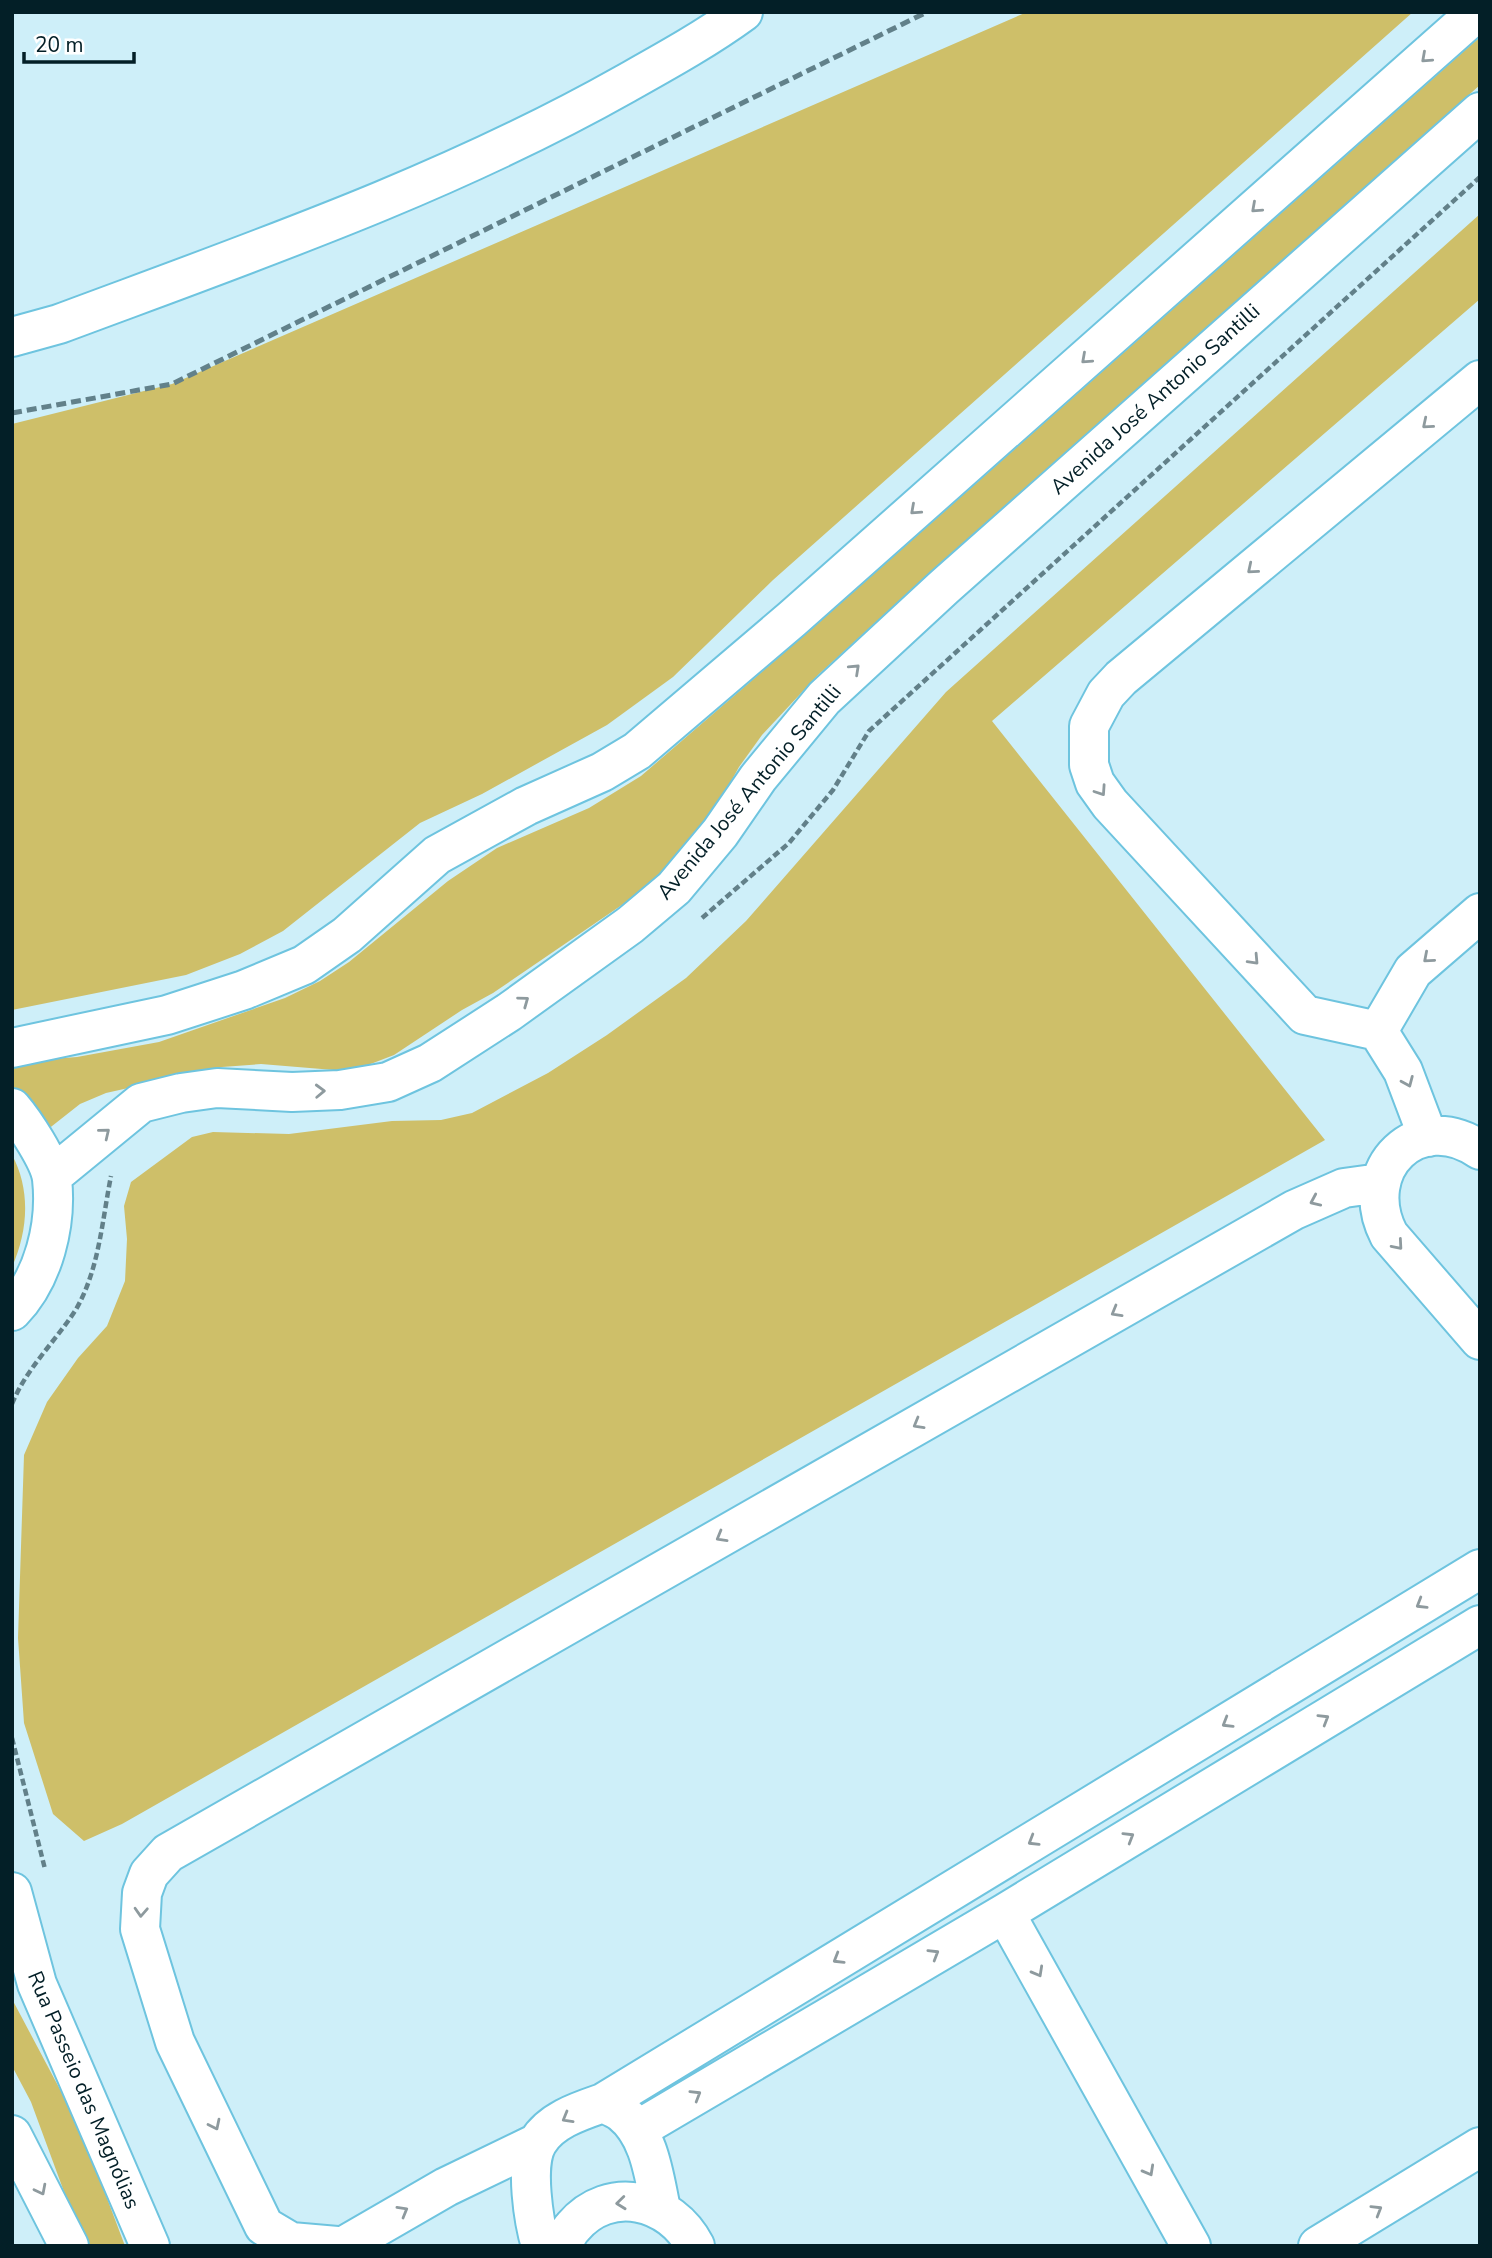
<svg xmlns="http://www.w3.org/2000/svg" width="1492" height="2258" font-family="'Nunito Sans',sans-serif">
<style>
.green{fill:#cebf69}
.lines{fill:none;stroke-linecap:round;stroke-linejoin:round}
.street-casing{stroke:#6ec4df;stroke-width:42}
.secondary-casing{stroke:#6ec4df;stroke-width:42}
.path{stroke:#628089;stroke-width:4.5;stroke-dasharray:7 3.5;stroke-linecap:butt}
.street{stroke:#fff;stroke-width:38}
.secondary{stroke:#fff;stroke-width:38}
.rail{stroke:#62818a;stroke-width:5;stroke-dasharray:10 5;stroke-linecap:butt}
.oneway{stroke:#8e9a9e}
.labels{text-anchor:middle;stroke-width:5;stroke-linejoin:round;paint-order:stroke}
.street-label{font-size:21px;fill:#031f27;stroke:#fff}
</style>
<rect width="100%" height="100%" fill="#ceeff9"/>
<path class="green" d="M1027 12H1413L773 580 673 677 607 725 482 794 420 823 283 931 240 954 186 975 12 1010V424L172 384Z
M1480 37V85L931 572 818 675 762 735 739 767 720 801 703 825 657 878 635 896 493 993 462 1010 394 1055 368 1065 346 1071 261 1064 222 1067 106 1093 80 1104 47 1130 12 1091V1067L26 1061 77 1057 159 1042 285 998 320 981 349 962 448 881 497 848 589 808 641 776 815 626Z
M1480 214V299L992 721 1325 1140 122 1824 84 1841 53 1814 24 1723 18 1638 24 1455 47 1402 78 1358 107 1326 125 1281 127 1239 124 1206 131 1182 192 1137 213 1132 289 1134 392 1121 441 1120 472 1113 548 1073 607 1035 686 978 746 921 946 692Z
M12 1155C31 1190 28 1231 12 1267Z
M12 1999 81 2129 125 2246H84L31 2102 12 2066Z"/>
<g class="lines">
<g class="street-casing">
<path id="street" d="M12 337 59 324C252 252 446 185 625 84 666 61 706 39 743 12
M1378 1031 1413 971 1480 913
M1428 1137 1403 1071 1378 1031 1305 1015 1110 804 1095 783 1089 765V726L1106 694 1121 678 1480 380
M1480 1150C1418 1107 1355 1169 1389 1235L1480 1340
M1005 1913 1191 2246
M603 2103 1480 1569
M637 2130 1005 1913 1480 1625
M337 2246 291 2242 264 2226 175 2042 140 1929 142 1893 149 1874 168 1853 1294 1210 1344 1188 1380 1183
M344 2246 446 2187 537 2143
M541 2246C534 2223 524 2164 538 2142 551 2120 580 2111 603 2103 609 2106 617 2109 622 2113 650 2135 654 2177 661 2209
M562 2246C565 2240 568 2232 573 2227 609 2184 671 2199 695 2246
M1318 2246 1480 2147"/>
</g>
<g class="secondary-casing">
<path id="secondary" d="M12 1048 167 1015 244 990 304 965 347 935 437 855 526 806 602 772 637 751 792 619 1477 12
M12 1108C24 1122 50 1161 52 1179 57 1224 44 1278 12 1311
M52 1176 141 1103 181 1093 217 1088 292 1092 340 1090 388 1082 430 1063 509 1012 630 925 674 888 720 833 758 778 824 698 944 587 1480 112
M12 1892 37 1984 150 2246
M12 2135 69 2246"/>
</g>
<path class="path" d="M702 918 789 843 833 790 869 731 1480 177
M12 1404C26 1369 54 1343 75 1311 99 1271 102 1221 111 1176
M12 1738 45 1869"/>
<use href="#street" class="street"/>
<use href="#secondary" class="secondary"/>
<path class="rail" d="M12 413 172 384 927 12"/>
</g>
<defs><path id="oneway-chevron" d="M-2-3.5L2.5 0L-2 3.5" fill="none" stroke-width="1.6" stroke-linecap="round" stroke-linejoin="round" transform="scale(1.75)"/></defs>
<g class="oneway">
<use href="#oneway-chevron" transform="translate(1426 58) rotate(138)"/>
<use href="#oneway-chevron" transform="translate(1256 208) rotate(138)"/>
<use href="#oneway-chevron" transform="translate(1086 359) rotate(138)"/>
<use href="#oneway-chevron" transform="translate(1427 424) rotate(140)"/>
<use href="#oneway-chevron" transform="translate(915 510) rotate(138)"/>
<use href="#oneway-chevron" transform="translate(1252 569) rotate(140)"/>
<use href="#oneway-chevron" transform="translate(855 669) rotate(-43)"/>
<use href="#oneway-chevron" transform="translate(1101 791) rotate(56)"/>
<use href="#oneway-chevron" transform="translate(1428 958) rotate(139)"/>
<use href="#oneway-chevron" transform="translate(1254 960) rotate(47)"/>
<use href="#oneway-chevron" transform="translate(524 1001) rotate(-36)"/>
<use href="#oneway-chevron" transform="translate(1408 1082) rotate(67)"/>
<use href="#oneway-chevron" transform="translate(320 1091) rotate(-2)"/>
<use href="#oneway-chevron" transform="translate(105 1133) rotate(-39)"/>
<use href="#oneway-chevron" transform="translate(1315 1201) rotate(156)"/>
<use href="#oneway-chevron" transform="translate(1398 1245) rotate(49)"/>
<use href="#oneway-chevron" transform="translate(1116 1312) rotate(150)"/>
<use href="#oneway-chevron" transform="translate(918 1424) rotate(150)"/>
<use href="#oneway-chevron" transform="translate(721 1537) rotate(150)"/>
<use href="#oneway-chevron" transform="translate(1421 1604) rotate(149)"/>
<use href="#oneway-chevron" transform="translate(1324 1719) rotate(-31)"/>
<use href="#oneway-chevron" transform="translate(1227 1723) rotate(149)"/>
<use href="#oneway-chevron" transform="translate(1129 1837) rotate(-31)"/>
<use href="#oneway-chevron" transform="translate(1033 1841) rotate(149)"/>
<use href="#oneway-chevron" transform="translate(141 1912) rotate(93)"/>
<use href="#oneway-chevron" transform="translate(934 1954) rotate(-31)"/>
<use href="#oneway-chevron" transform="translate(838 1959) rotate(149)"/>
<use href="#oneway-chevron" transform="translate(1038 1972) rotate(61)"/>
<use href="#oneway-chevron" transform="translate(696 2095) rotate(-31)"/>
<use href="#oneway-chevron" transform="translate(567 2118) rotate(150)"/>
<use href="#oneway-chevron" transform="translate(215 2125) rotate(64)"/>
<use href="#oneway-chevron" transform="translate(1149 2171) rotate(61)"/>
<use href="#oneway-chevron" transform="translate(41 2190) rotate(63)"/>
<use href="#oneway-chevron" transform="translate(621 2203) rotate(174)"/>
<use href="#oneway-chevron" transform="translate(1377 2210) rotate(-31)"/>
<use href="#oneway-chevron" transform="translate(403 2211) rotate(-30)"/>
</g>
<g class="labels">
<g class="street-label">
<text transform="translate(1155 399) rotate(-42)" y="7">Avenida José Antonio Santilli</text>
<text transform="translate(749 792) rotate(-50)" y="7">Avenida José Antonio Santilli</text>
<text transform="translate(84 2090) rotate(67)" y="7">Rua Passeio das Magnólias</text>
</g>
</g>
<rect width="1492" height="2258" fill="none" stroke="#031f27" stroke-width="28"/>
<path d="M24 52v10h110v-10" fill="none" stroke="#031f27" stroke-width="3.5"/>
<text x="35" y="52" font-size="21" fill="#031f27" stroke="#ffffff" stroke-width="5" paint-order="stroke">20 m</text>
</svg>
